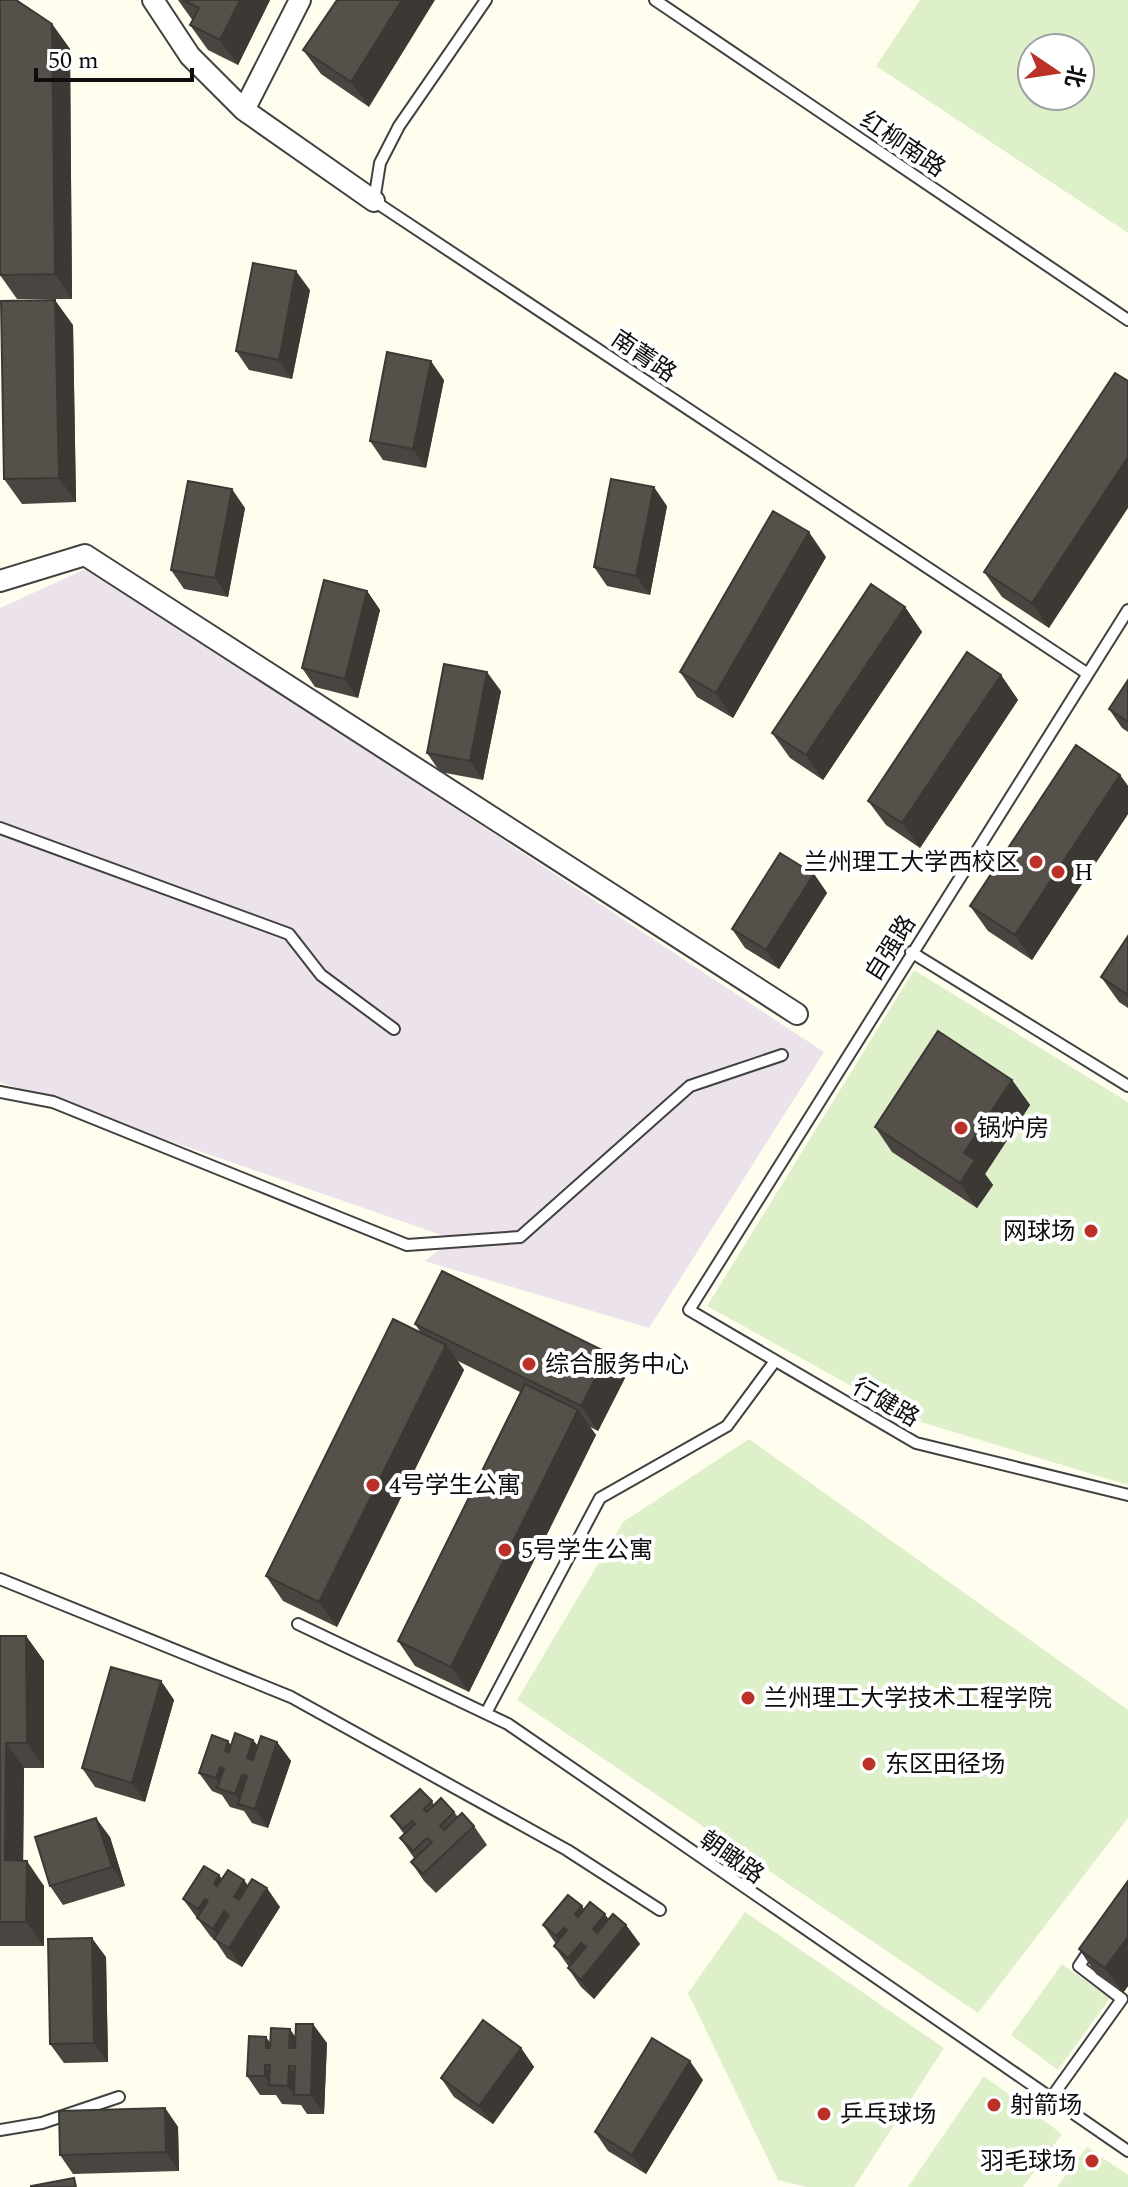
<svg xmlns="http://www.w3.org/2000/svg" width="1128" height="2187" font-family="Spectral,'Noto Sans SC',serif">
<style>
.industrial{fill:#ece2ec}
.pitch{fill:#def0ca;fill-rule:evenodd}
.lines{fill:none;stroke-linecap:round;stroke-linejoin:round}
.lane-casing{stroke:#414141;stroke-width:14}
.street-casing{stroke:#414141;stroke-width:24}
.lane{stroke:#fff;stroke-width:10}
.street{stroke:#fff;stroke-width:20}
.wall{fill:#4a4540}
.shaded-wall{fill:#3c3834}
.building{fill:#56504a;stroke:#3c3834;stroke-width:2}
.poi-dot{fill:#bc3127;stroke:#fff;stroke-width:3}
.labels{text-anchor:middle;stroke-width:8;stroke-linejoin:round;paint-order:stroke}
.street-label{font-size:24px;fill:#0e0e0e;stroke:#fff}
.poi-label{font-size:24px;fill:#0e0e0e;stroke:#fff;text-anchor:start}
</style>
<rect width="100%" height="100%" fill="#fffeee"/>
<path class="industrial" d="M90 567 824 1052 649 1328 425 1261 453 1239 0 1082V608Z"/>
<path class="pitch" d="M920 0H1128V233L876 66ZM1032 48H1080V96H1032Z
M914 970 1128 1102V1485L911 1419 707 1306Z
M749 1439 1128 1710V1818L978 2013 517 1700 623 1522Z
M745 1912 944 2048 854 2187H806L778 2180 688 1993Z
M1062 1964 1110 1998 1058 2070 1011 2035Z
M984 2076 1062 2134 1023 2187H908Z
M1087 2147 1128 2175V2187H1057Z"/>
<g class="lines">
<g class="lane-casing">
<path id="lane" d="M486 0 399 126 380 163 374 201 1085 672
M655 0 1128 320
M1128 610 689 1310 916 1443 1128 1495
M0 828 289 934 321 975 394 1029
M911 952 1128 1086
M0 1092 53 1102 407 1245 520 1237 690 1086 782 1055
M0 1579 291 1697 567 1850 660 1910
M298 1624 508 1724 1128 2151
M486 1713 600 1498 727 1426 775 1361
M1051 2098 1122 1999 1079 1966 1091 1948
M0 2130 42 2123 119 2097"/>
</g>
<g class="street-casing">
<path id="street" d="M153 0 190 56 244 110 300 0
M244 110 374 201
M0 581 85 555 797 1014"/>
</g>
<use href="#lane" class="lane"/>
<use href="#street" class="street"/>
</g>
<path class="wall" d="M178 0H270L238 65 208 50 190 25 193 21Z
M337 0 369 107 321 74 303 50Z
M52 24 70 49 72 299H17L0 275Z
M310 290 292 379 249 370 236 351Z
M73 325 76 502 22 504 4 479Z
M1115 373 1049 628 1002 597 984 572Z
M444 380 426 468 383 460 370 441Z
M667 506 650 595 607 586 594 567Z
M245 508 228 597 184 589 171 570Z
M826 557 733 718 697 697 680 672Z
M367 591 380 610 358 698 315 687 302 668Z
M905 607 922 632 823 780 790 758 772 733Z
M1001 675 1018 700 920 848 886 825 868 801Z
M1128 680V732L1122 728 1109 709Z
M501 691 483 780 440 772 427 753Z
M1120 775 1128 786V814L1032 960 988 931 970 906Z
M814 874 827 893 779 969 745 948 732 929Z
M1128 936V1008L1119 1002 1101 977Z
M1012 1080 1030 1105 985 1174 993 1185 977 1208 892 1152 875 1127Z
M415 1324 625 1378 598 1431 590 1427 596 1435 469 1692 415 1666 398 1641 520 1392 458 1361 464 1370 337 1627 283 1601 266 1576 421 1333Z
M0 1636H26L44 1661V1768H24L23 1861 44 1886V1946H0Z
M161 1681 174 1700 145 1802 95 1787 82 1768Z
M253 1740 258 1746 277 1742 291 1761 268 1828 252 1823 244 1811 230 1807 222 1795 212 1791 199 1773 231 1745Z
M432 1801 434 1805 454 1812 458 1817 474 1826 487 1845 436 1893 424 1881 411 1862 414 1858 400 1838 404 1834 391 1816Z
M110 1837 125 1886 63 1905 50 1886Z
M219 1875 222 1879 244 1880 248 1886 280 1907 242 1967 227 1958 215 1940 211 1937 183 1899Z
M1128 1881V1986L1123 1993 1096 1974 1079 1949Z
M584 1910 626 1925 640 1944 594 1999 581 1987 568 1968 569 1967 554 1946 556 1944 543 1925Z
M106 1957 108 2062 64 2063 50 2044Z
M266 2037 270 2043 296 2037 327 2043 324 2114H307L301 2105 282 2104 276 2095H260L247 2076Z
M521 2048 534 2067 493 2124 454 2097 441 2078Z
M703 2080 646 2174 608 2151 595 2132Z
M165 2108 178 2127 179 2171 73 2174 60 2155Z"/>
<path class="shaded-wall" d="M240 0H270L238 65 220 40Z
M402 0H435L369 107 351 82Z
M52 24 70 49 72 299 55 274Z
M296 271 310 290 292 379 279 360Z
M55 300 73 325 76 502 59 478Z
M431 361 444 380 426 468 413 449Z
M1128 457V508L1049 628 1032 603Z
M654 487 667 506 650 595 636 576Z
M232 489 245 508 228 597 215 578Z
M809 532 826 557 733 718 716 693Z
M367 591 380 610 358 698 345 679Z
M905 607 922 632 823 780 806 755Z
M487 672 501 691 483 780 470 761Z
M1001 675 1018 700 920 848 902 823Z
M1120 775 1128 786V814L1032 960 1015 935Z
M814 874 827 893 779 969 766 950Z
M1012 1080 1030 1105 985 1174 993 1185 977 1208 960 1183 964 1153Z
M446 1345 464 1370 337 1627 319 1602Z
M608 1353 625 1378 598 1431 581 1406Z
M578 1410 596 1435 469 1692 451 1667Z
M26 1636 44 1661V1768L27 1743Z
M161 1681 174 1700 145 1802 132 1783Z
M253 1740 267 1759 260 1777 247 1758Z
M228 1741 242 1760 225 1751Z
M277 1742 291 1761 268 1828 255 1809Z
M6 1743 24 1768 23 1885 5 1860Z
M220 1767 233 1786 224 1790 216 1778Z
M242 1775 255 1793 243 1805 235 1794Z
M96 1818 110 1837 125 1886 112 1867Z
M27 1861 44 1886V1946L26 1922Z
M219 1875 233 1894 214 1884Z
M244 1880 257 1899 247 1915 234 1897Z
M267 1888 280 1907 242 1967 229 1948Z
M205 1899 218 1918 212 1928 198 1909Z
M582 1906 595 1925 588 1933 575 1914Z
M224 1911 237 1930 227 1948 213 1929Z
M605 1914 618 1933 606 1948 593 1929Z
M626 1925 640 1944 594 1999 581 1980Z
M564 1928 577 1947 570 1955 556 1936Z
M1128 1937V1986L1123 1993 1105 1968Z
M92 1938 106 1957 108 2062 94 2043Z
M581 1943 595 1962 581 1977 568 1958Z
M313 2024 327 2043 324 2114 311 2095Z
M290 2029 303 2048H289Z
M266 2037 279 2056 266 2048Z
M521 2048 534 2067 493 2124 479 2106Z
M690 2061 703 2080 646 2174 632 2155Z
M265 2065 279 2084 271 2085 265 2076Z
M289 2066 302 2085 294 2095 288 2086Z
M165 2108 178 2127 179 2171 166 2152Z"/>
<path class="building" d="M0 0H16L52 24 55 274 0 275Z
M183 0H240L220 40 190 25 199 8Z
M337 0H402L351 82 303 50Z
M253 263 296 271 279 360 236 351Z
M55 300 59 478 4 479 1 301Z
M387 352 431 361 413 449 370 441Z
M1115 373 1128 381V457L1032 603 984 572Z
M611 479 654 487 636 576 594 567Z
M188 481 232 489 215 578 171 570Z
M773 511 809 532 716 693 680 672Z
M324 580 367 591 345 679 302 668Z
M871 584 905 607 806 755 772 733Z
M967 652 1001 675 902 823 868 801Z
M444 664 487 672 470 761 427 753Z
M1128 680V722L1109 709Z
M1076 745 1120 775 1015 935 970 906Z
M780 853 814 874 766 950 732 929Z
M1128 936V995L1101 977Z
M938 1031 1012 1080 964 1153 975 1160 960 1183 875 1127Z
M442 1271 608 1353 581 1406 415 1324Z
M393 1319 446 1345 319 1602 266 1576Z
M525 1384 578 1410 451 1667 398 1641Z
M0 1636H26L27 1743H6L5 1860 27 1861 26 1922H0Z
M111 1667 161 1681 132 1783 82 1768Z
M235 1733 253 1740 247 1758 253 1760 261 1736 277 1742 255 1809 238 1804 247 1776 242 1775 235 1794 217 1788 224 1769 220 1767 216 1778 199 1773 212 1735 228 1741 225 1751 229 1752Z
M420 1789 432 1801 424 1809 427 1812 441 1798 454 1812 440 1826 444 1830 462 1813 474 1826 423 1874 411 1862 432 1842 427 1838 413 1851 400 1838 415 1824 412 1821 403 1829 391 1816Z
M96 1818 112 1867 50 1886 35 1837Z
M204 1866 219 1875 214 1884 217 1886 228 1870 244 1880 234 1897 239 1900 252 1879 267 1888 229 1948 214 1939 229 1915 224 1911 213 1929 197 1918 208 1901 205 1899 198 1909 183 1899Z
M1128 1881V1937L1105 1968 1079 1949Z
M568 1895 582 1906 575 1914 578 1917 590 1902 605 1914 593 1929 597 1933 613 1914 626 1925 581 1980 568 1968 586 1947 581 1943 568 1958 554 1946 567 1930 564 1928 556 1936 543 1925Z
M92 1938 94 2043 50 2044 48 1939Z
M483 2020 521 2048 479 2106 441 2078Z
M296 2024H313L311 2095H294L295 2066H289L288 2086 269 2085 270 2065H265V2076H247L249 2036 266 2037V2048H270L271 2028 290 2029 289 2048H295Z
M652 2038 690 2061 632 2155 595 2132Z
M165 2108 166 2152 60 2155 59 2111Z
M74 2178 76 2187H31V2186Z"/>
<g class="poi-dot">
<circle cx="1036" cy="862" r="8"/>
<circle cx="1058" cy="872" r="8"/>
<circle cx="961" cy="1128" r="8"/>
<circle cx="1091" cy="1231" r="8"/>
<circle cx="529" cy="1364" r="8"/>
<circle cx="373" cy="1485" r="8"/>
<circle cx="505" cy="1550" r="8"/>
<circle cx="748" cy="1698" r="8"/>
<circle cx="869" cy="1764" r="8"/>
<circle cx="994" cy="2105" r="8"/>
<circle cx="824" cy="2114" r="8"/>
<circle cx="1092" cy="2161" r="8"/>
</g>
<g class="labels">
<g class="street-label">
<text transform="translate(903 144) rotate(34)" y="8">红柳南路</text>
<text transform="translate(644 356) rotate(34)" y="8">南菁路</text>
<text transform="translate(890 948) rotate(-58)" y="8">自强路</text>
<text transform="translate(886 1402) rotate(30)" y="8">行健路</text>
<text transform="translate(732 1857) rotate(35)" y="8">朝瞰路</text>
</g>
<g class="poi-label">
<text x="1020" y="870" text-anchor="end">兰州理工大学西校区</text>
<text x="1074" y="880">H</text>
<text x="977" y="1136">锅炉房</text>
<text x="1075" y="1239" text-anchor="end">网球场</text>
<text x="545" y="1372">综合服务中心</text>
<text x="389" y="1493">4号学生公寓</text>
<text x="521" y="1558">5号学生公寓</text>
<text x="764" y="1706">兰州理工大学技术工程学院</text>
<text x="885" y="1772">东区田径场</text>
<text x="1010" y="2113">射箭场</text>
<text x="840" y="2122">乒乓球场</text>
<text x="1076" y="2169" text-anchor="end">羽毛球场</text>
</g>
</g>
<g transform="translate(1056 72) rotate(103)"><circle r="38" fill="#ffffff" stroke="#9f9f9f" stroke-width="2"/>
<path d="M0-6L14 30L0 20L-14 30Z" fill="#bc3127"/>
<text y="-12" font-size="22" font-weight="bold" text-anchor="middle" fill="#0e0e0e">北</text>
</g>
<path d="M36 68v12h156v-12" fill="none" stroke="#0e0e0e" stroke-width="4"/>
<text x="48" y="68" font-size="24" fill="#0e0e0e" stroke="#ffffff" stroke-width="6" paint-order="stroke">50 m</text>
</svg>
